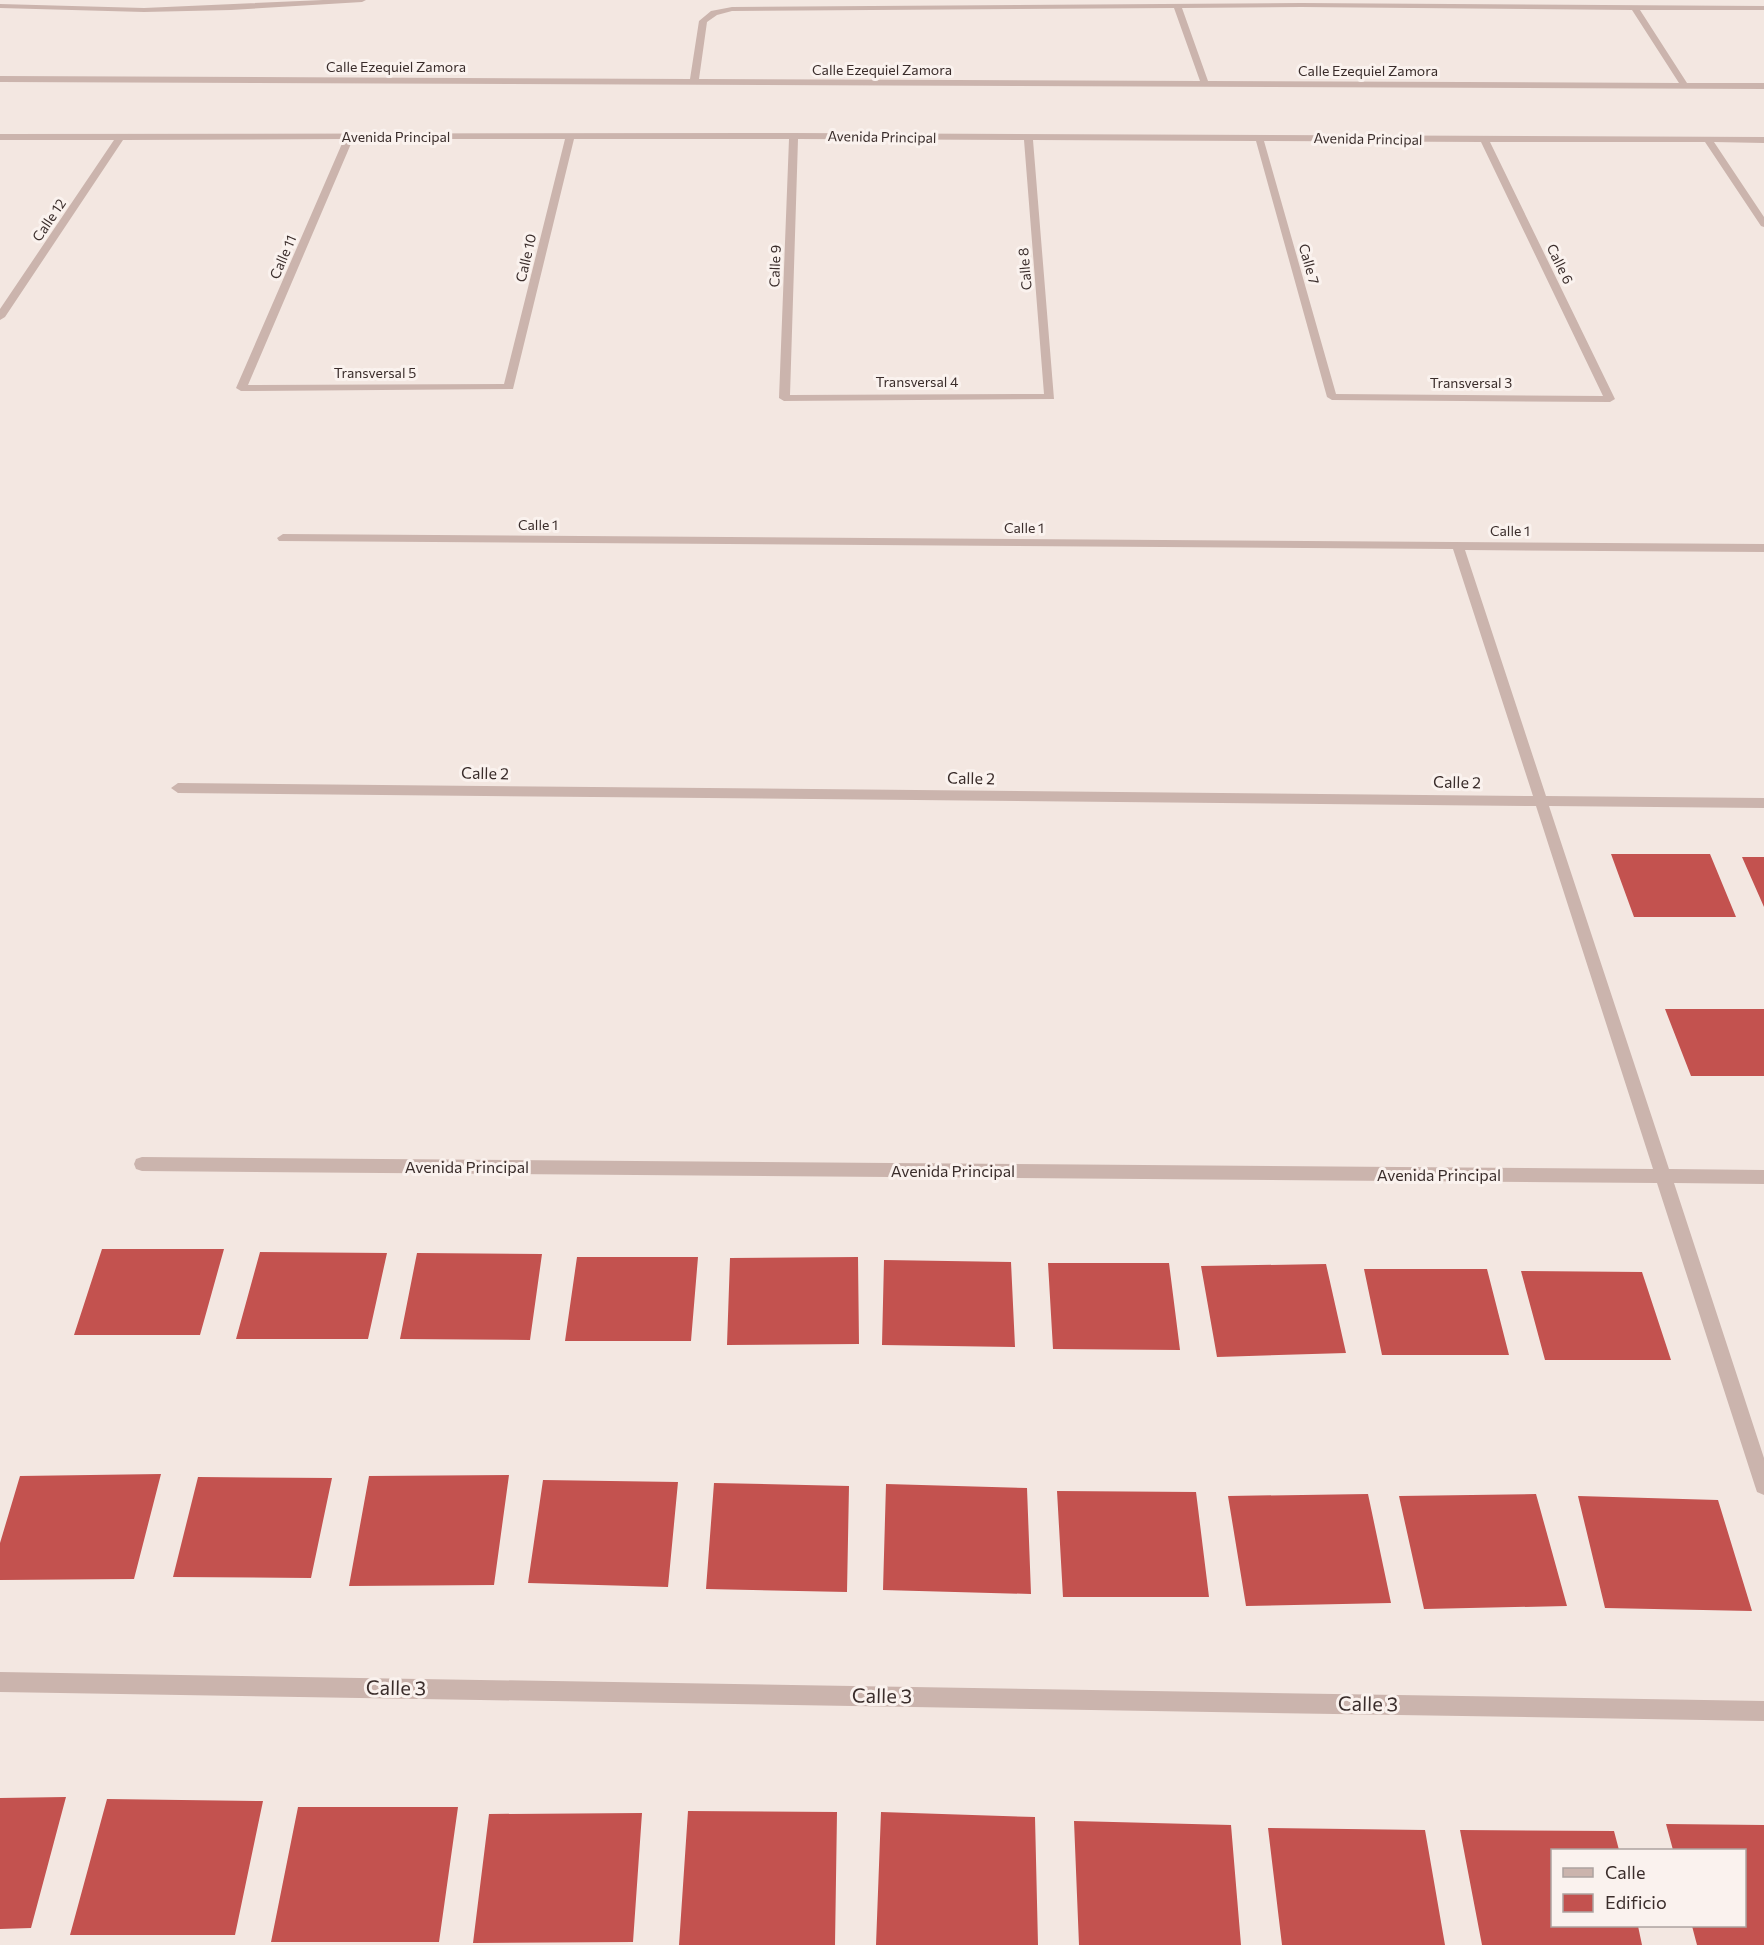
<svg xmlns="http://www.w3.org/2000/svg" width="1764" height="1945" font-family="Commissioner,sans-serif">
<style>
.building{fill:#c3524f}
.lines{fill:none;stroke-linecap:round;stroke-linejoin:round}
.minor{fill:#cbb4ad;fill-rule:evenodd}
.labels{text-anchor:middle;stroke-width:6;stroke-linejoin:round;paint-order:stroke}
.far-street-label{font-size:14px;fill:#3a2d2b;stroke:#faf2ee}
.street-label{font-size:16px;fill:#3a2d2b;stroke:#faf2ee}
.near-street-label{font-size:20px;fill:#3a2d2b;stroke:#faf2ee}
</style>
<rect width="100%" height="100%" fill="#f3e7e1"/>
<path class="building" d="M1611 854H1710L1736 917H1634Z
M1742 857H1764V907Z
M1665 1009H1764V1076H1691Z
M102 1249H224L200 1335H74Z
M260 1252 387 1253 368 1339H236Z
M417 1253 542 1254 530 1340 400 1339Z
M577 1257H698L691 1341H565Z
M858 1257 859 1344 727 1345 730 1258Z
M884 1260 1011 1262 1015 1347 882 1345Z
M1048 1263H1169L1180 1350 1053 1349Z
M1326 1264 1346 1353 1217 1357 1201 1266Z
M1364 1269H1487L1509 1355H1382Z
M1521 1271 1642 1272 1671 1360H1545Z
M161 1474 134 1579 0 1580V1543L20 1476Z
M509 1475 494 1585 349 1586 369 1476Z
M198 1477 332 1478 311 1578 173 1577Z
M543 1480 678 1482 668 1587 528 1583Z
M714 1483 849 1486 847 1592 706 1589Z
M886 1484 1027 1488 1031 1594 883 1590Z
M1057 1491 1196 1492 1209 1597H1063Z
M1368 1494 1391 1603 1246 1606 1228 1496Z
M1536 1494 1567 1606 1424 1609 1399 1496Z
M1578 1496 1718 1500 1752 1611 1605 1608Z
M66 1797 31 1928 0 1929V1798Z
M107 1799 263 1801 235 1935H70Z
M298 1807H458L439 1942H271Z
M688 1811 837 1812 835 1945H679Z
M881 1812 1035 1817 1038 1945H876Z
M642 1813 633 1942 473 1943 489 1814Z
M1074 1821 1231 1825 1241 1945H1079Z
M1666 1824 1764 1825V1945H1697L1692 1926H1744V1850H1673Z
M1268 1828 1425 1830 1445 1945H1282Z
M1460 1830 1614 1831 1619 1850H1552V1926H1638L1642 1945H1482Z"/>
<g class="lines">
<path class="minor" d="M323 0H366L362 2 231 10 144 12 0 8V4L144 8Z
M1301 3 1764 6V10H1640L1687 83H1764V89L0 82V76L690 79 699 21 711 11 732 7ZM1301 7 1632 10 1679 83 1208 81 1182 8ZM1174 8 1200 81 699 79 707 22 717 15 732 11Z
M794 133 1764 137V143L1714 142 1764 217V227L1761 226 1705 142H1490L1615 399 1610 402 1332 400 1327 397 1256 141 1033 140 1054 399 784 401 779 398 789 139H574L513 389 241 391 236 388 344 139 123 140 5 317 0 320V309L114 140H0V134ZM353 139H565L504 384 248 385ZM798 139 1024 140 1044 394 790 395ZM1264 141 1481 142 1603 396 1336 394Z
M283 534 1764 544V552L1465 550 1546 796 1764 798V808L1549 806 1669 1169 1764 1170V1184L1674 1183 1764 1458V1495L1757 1492 1755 1486 1657 1183 142 1171 136 1169 134 1164 136 1159 142 1157 1653 1169 1536 806 178 793 171 788 178 783 1533 796 1453 549 279 541 277 538Z
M0 1672 1764 1701V1721L0 1692Z"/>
</g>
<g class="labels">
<g class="far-street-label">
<text x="396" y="72">Calle Ezequiel Zamora</text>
<text x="882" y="75">Calle Ezequiel Zamora</text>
<text x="1368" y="76">Calle Ezequiel Zamora</text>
<text x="396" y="142">Avenida Principal</text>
<text transform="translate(882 137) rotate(1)" y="5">Avenida Principal</text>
<text transform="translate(1368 139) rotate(1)" y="5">Avenida Principal</text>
<text transform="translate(49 220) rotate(-56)" y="5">Calle 12</text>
<text transform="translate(283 257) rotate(-67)" y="5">Calle 11</text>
<text transform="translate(526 258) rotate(-77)" y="5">Calle 10</text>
<text transform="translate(1309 264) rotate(74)" y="5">Calle 7</text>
<text transform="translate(1560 264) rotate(64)" y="5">Calle 6</text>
<text transform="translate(775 266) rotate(-88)" y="5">Calle 9</text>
<text transform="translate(1025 269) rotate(-95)" y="5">Calle 8</text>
<text x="375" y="378">Transversal 5</text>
<text x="917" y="387">Transversal 4</text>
<text x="1471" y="388">Transversal 3</text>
<text x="538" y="530">Calle 1</text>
<text x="1024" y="533">Calle 1</text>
<text x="1510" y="536">Calle 1</text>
</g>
<g class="street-label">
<text transform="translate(485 773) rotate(1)" y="6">Calle 2</text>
<text transform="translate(971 778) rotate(1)" y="6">Calle 2</text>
<text transform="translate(1457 782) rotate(1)" y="6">Calle 2</text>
<text x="467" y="1173">Avenida Principal</text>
<text x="953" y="1177">Avenida Principal</text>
<text x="1439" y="1181">Avenida Principal</text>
</g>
<g class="near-street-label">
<text transform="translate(396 1688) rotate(1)" y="7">Calle 3</text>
<text transform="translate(882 1696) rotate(1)" y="7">Calle 3</text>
<text transform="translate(1368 1704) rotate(1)" y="7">Calle 3</text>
</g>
</g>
<rect x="1551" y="1849" width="195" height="78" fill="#faf2ee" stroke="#ada3a0" stroke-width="1.5"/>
<rect x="1563" y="1868" width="30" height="9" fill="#cbb4ad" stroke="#ada3a0" stroke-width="1.5"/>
<text x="1605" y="1879" font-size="18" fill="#3a2d2b">Calle</text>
<rect x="1563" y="1894" width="30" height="18" fill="#c3524f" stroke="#ada3a0" stroke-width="1.5"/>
<text x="1605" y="1909" font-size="18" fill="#3a2d2b">Edificio</text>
</svg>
